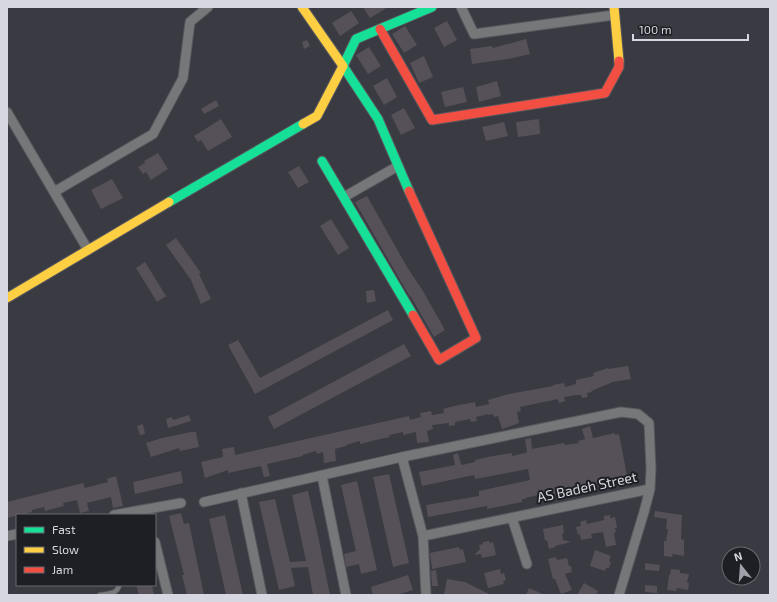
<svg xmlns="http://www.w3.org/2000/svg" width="777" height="602" font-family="'Exo 2',sans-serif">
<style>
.building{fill:#565159}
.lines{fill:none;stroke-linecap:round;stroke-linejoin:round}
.lane-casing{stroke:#57575e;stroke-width:6}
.street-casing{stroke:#57575e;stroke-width:11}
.fast-casing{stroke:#57575e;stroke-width:11}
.slow-casing{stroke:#57575e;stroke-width:11}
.jam-casing{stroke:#57575e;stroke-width:11}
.lane{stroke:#757778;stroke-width:4.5}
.street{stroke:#757778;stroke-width:9}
.fast{stroke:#16e098;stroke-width:9}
.slow{stroke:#ffcf43;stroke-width:9}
.jam{stroke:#f24e42;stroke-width:9}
.labels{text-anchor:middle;stroke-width:4;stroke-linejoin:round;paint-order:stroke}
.street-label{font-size:14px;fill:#d6d7e0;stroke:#1e1e25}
</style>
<rect width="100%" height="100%" fill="#3a3a42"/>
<path class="building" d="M363 7H388L370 18Z
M351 11 359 23 340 36 332 23Z
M447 21 457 40 444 47 434 28Z
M405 26 417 45 404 53 392 34Z
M526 39 530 54 508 59 472 64 470 49 492 46 493 48Z
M307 40 310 46 304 49 302 42Z
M369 47 381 66 368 74 356 55Z
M424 56 433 77 419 83 410 63Z
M387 78 397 97 384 105 373 86Z
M497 81 501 96 479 102 476 87Z
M463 87 467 102 445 107 441 92Z
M216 100 219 106 204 114 201 109Z
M404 108 415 128 401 135 391 115Z
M221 119 232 137 208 151 201 140 198 142 194 136Z
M539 119 540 134 518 137 516 122Z
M504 122 508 136 486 141 482 127Z
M158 153 168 169 151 180 146 172 143 174 138 167 145 163 144 161Z
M299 166 309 182 298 188 288 172Z
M112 179 123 198 101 209 91 190Z
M367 196 407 267 423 291 445 330 434 337 411 297 413 296 410 297 355 202Z
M331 219 349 248 338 255 320 226Z
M176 238 201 273 199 274 211 299 201 304 191 280 166 245Z
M145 262 166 296 157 302 136 268Z
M374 290 376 301 367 303 366 291Z
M388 310 393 320 255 394 228 345 238 340 260 378Z
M404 344 411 356 274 429 268 417Z
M628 366 631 379 613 382 591 391 592 392 587 393 588 397 582 398 581 395H576L564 397 565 401 559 403 558 399 520 407 521 411 517 412 519 423 502 429 498 416 494 417 493 414 489 415 488 414 476 417 477 421 471 422 470 419 455 422V425L449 426V423L432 425 433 429 427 431 429 442 417 443 416 432 403 435V432L389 435 390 437 380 439 360 444V441L346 445V446L335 449 336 461 324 463 323 452 317 454 316 451 302 455 303 456 267 464 270 476 264 477 261 466 228 473V470L205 478 201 462 223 457 222 449 234 447 235 455 409 416 410 420 421 417 420 413 431 411 432 415 444 413 443 409 454 406 475 402 476 407 489 404 488 400 509 394 553 386V385L564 383 565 387 576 384V380L594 376 593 373 608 368V369Z
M189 415 191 421 168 428 166 419 172 417 173 420Z
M143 424 145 434 140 435 137 426Z
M590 426 593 438 615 433V435L619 434 627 476 624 477V479L573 488 574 490 539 497 538 495 525 498 526 499H522V502L487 509V506L428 517 426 505 479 496V491L530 480 528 469 475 479 474 475 422 486 419 472 455 465 453 455 458 453 461 464 462 465 475 462V460L488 457 512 453V456L525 453 527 452 525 439 531 438 532 449 564 443 565 445 579 443 578 441 585 439 582 429Z
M191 432H196L199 447 180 451 179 448 151 457 146 443 162 438Z
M181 471 183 483 135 494 133 482Z
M389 474 409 563 393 567 373 477Z
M116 476 123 506 113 508 111 497 87 503 89 511 80 513 77 500 63 503 64 506 45 511 44 507 32 510V512L7 518V502L83 483 85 488 108 482 107 479Z
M357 481 377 570 361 574 359 564 346 567 344 554 356 551 341 485Z
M308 491 317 531 330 595H313L308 567 291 568 295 586 279 590 259 502 275 499 290 562 306 561 292 495Z
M655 511 682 515 681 539 684 540V556L673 554 672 557 664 556V541H666L668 529H666L667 519 654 517Z
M181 513 184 524 189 523 204 595H187L182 575H184L169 516Z
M225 515 243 595H226L220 568 209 519Z
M610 515V518L615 517 617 528H615L616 532 614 533 616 545 606 547 603 532 591 534 592 538 581 540 580 534 578 535 576 527 581 526 580 522 586 520 587 524 600 521 604 520V516Z
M563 525 564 533 562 534 563 540 571 542 555 546 556 547 549 549 547 540 545 541 543 529Z
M489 541 490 543 493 542 496 555 482 558 481 554 474 555 480 549 479 545 483 544V542Z
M459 547 460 550 463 549 466 562 432 569 430 553Z
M595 550 611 556 609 561 611 562 609 568H606L605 571 590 566Z
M556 557 557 560 567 558 569 566H571L572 572 565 574 572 590 561 594 555 579H553L548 559Z
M645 563 660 565 659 571 645 570Z
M500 569 501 574 504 573 506 580 503 581 504 584 488 588 484 573Z
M671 569 680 570V573L689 574 687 582 689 583 688 590 677 588 676 591 667 590 669 575H670Z
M436 570 438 586H432L431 571Z
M408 575 413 590 397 595H373L371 587Z
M447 579 465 582 491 595H444Z
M584 583 598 591 596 595H577Z
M136 585H152L154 595H139Z
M645 585 657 586V593L645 592Z
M529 588 545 595H526Z"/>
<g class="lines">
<g class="lane-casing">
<path id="lane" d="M100 595C107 594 118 594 119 585"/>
</g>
<g class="street-casing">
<path id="street" d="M461 7 474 34 614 15
M7 112 88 250
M54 192 153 134 183 78 190 22 208 7
M344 197 398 166
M402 457 621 412 638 414 649 423 651 469 650 489
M322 476 346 595
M241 493 262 595
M204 502 402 457 423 536 426 595
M114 515 181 503
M512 518 527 564
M7 536 17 534
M423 536 650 489 644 512 619 595
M155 542 168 595"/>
</g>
<g class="fast-casing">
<path id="fast" d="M322 161 413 315
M409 191 378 119 343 66 356 39 432 7
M169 202 303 124"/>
</g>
<g class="slow-casing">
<path id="slow" d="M302 7 343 66 317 116 303 124
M614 7 619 61
M7 298 169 202"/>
</g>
<g class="jam-casing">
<path id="jam" d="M380 29 432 120 605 93 619 67V61
M409 191 476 338 439 360 413 315"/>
</g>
<use href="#lane" class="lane"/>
<use href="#street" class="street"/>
<use href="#fast" class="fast"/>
<use href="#slow" class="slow"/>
<use href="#jam" class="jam"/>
</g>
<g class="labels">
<g class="street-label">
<text transform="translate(587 487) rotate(-12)" y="5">AS Badeh Street</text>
</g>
</g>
<rect width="777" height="602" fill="none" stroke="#d6d7e0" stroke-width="16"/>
<rect x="16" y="514" width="140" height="72" fill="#1e1e25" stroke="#686870"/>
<rect x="24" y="527" width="20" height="6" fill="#16e098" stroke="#686870"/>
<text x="52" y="534" font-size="12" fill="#d6d7e0">Fast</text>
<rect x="24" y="547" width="20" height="6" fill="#ffcf43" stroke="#686870"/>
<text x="52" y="554" font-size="12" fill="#d6d7e0">Slow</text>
<rect x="24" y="567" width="20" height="6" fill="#f24e42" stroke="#686870"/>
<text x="52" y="574" font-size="12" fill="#d6d7e0">Jam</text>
<g transform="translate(741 566) rotate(343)"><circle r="19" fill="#1e1e25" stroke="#686870"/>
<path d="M0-3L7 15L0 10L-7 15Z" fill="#9fa0a9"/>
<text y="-6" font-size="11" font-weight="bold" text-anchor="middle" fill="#d6d7e0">N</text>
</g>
<path d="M633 34v6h115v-6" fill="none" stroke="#d6d7e0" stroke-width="2"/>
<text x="639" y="34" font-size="12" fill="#d6d7e0" stroke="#1e1e25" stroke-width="3" paint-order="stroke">100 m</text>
</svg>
